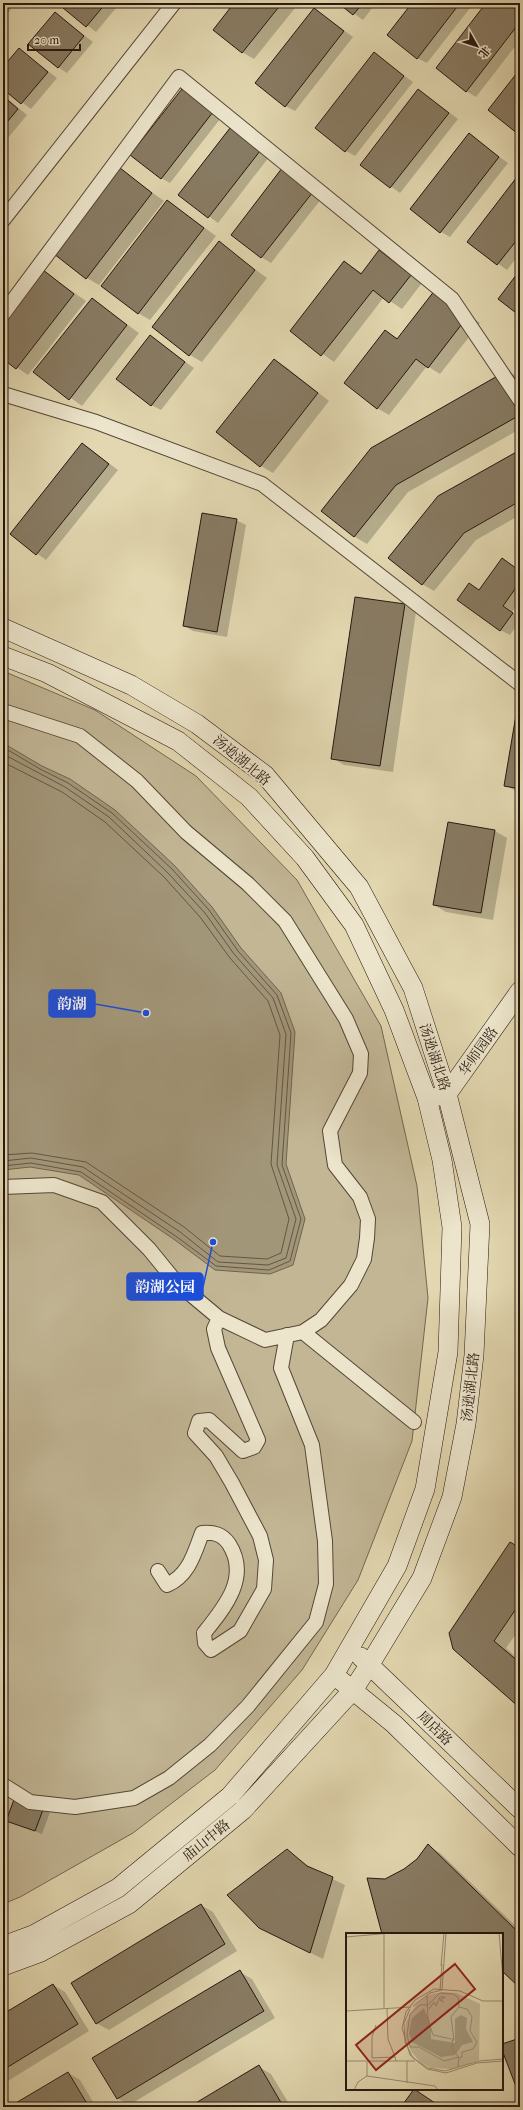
<svg xmlns="http://www.w3.org/2000/svg" width="523" height="2110" font-family="'IM FELL French Canon','Noto Serif SC',serif">
<style>
.green{fill:#c2b695;stroke:#746652}
.water{fill:#a29679;stroke:#70634f}
.shadow{fill:#0003}
.lines{fill:none;stroke-linecap:round;stroke-linejoin:round}
.shore{stroke:#645644;stroke-width:1}
.building{fill:#887b63;stroke:#26170f}
.street-casing{stroke:#554737;stroke-width:16}
.secondary-casing{stroke:#26170f;stroke-width:20}
.street{stroke:#ece5cc;stroke-width:14}
.secondary{stroke:#ece5cc;stroke-width:19}
.labels{text-anchor:middle;stroke-width:3.5;stroke-linejoin:round;paint-order:stroke}
.street-label{font-size:14px;fill:#26170f;stroke:#ece5cc}
.inset-road{fill:none;stroke:#978a70;stroke-width:1}
.view{fill:#8f2418;fill-opacity:0.15;stroke:#8f2418;stroke-width:2}
.inset-edge{fill:none;stroke:#26170f;stroke-width:2}
.leader{fill:none;stroke:#1d4ed8;stroke-width:1.5}
.callout-dot{fill:#1d4ed8;stroke:#ece5cc;stroke-width:1.5}
.callout{fill:#1d4ed8;stroke:#1d4ed8;stroke-width:1.5}
.callout-label{font-size:15px;text-anchor:middle;font-weight:bold;fill:#fff}
</style>
<rect width="100%" height="100%" fill="#e2d7b0"/>
<filter id="stains"><feTurbulence type="fractalNoise" baseFrequency=".005" numOctaves="4"/><feColorMatrix values="0 0 0 0 .2 0 0 0 0 .09 0 0 0 0 .02 0 0 0 .5 -.17"/></filter>
<radialGradient id="worn" r=".72"><stop offset=".6" stop-color="#630" stop-opacity="0"/><stop offset="1" stop-color="#630" stop-opacity=".3"/></radialGradient>
<path class="green" d="M3 671 95 710 196 776 297 880 381 1026 417 1186 428 1298 412 1441 358 1580 302 1670 215 1770 133 1833 20 1897 3 1904Z"/>
<path class="water" d="M8 746 42 766 70 779 115 810 175 866 212 907 241 948 281 993 295 1032 286 1164 305 1219 293 1265 270 1274 215 1270 175 1240 79 1175 30 1167 3 1170V747Z"/>
<path class="shadow" d="M3 3H16L3 19Z
M59 3H120L96 32Z
M236 3H299L254 59 242 52Z
M339 3H376L363 20Z
M413 3H474L427 63 417 58Z
M488 3H509L520 12V40L476 97 466 91Z
M314 9 353 37 295 111 285 106Z
M55 13 93 42 67 73 58 67Z
M19 49 57 78 31 109 3 88V68Z
M374 54 413 82 355 156 346 151Z
M190 81 228 109 170 183 161 178Z
M419 90 458 119 400 193 361 165Z
M3 95 27 115 3 144Z
M237 120 276 148 218 223 179 194Z
M469 135 508 163 450 237 441 232Z
M116 166 164 201 99 285 87 278Z
M299 166 329 189 271 263 261 257Z
M520 175V253L507 270 468 242Z
M168 201 216 236 150 320 138 313Z
M219 243 267 278 202 362 190 355Z
M379 252 422 283 402 309 384 297 334 362 291 331 345 262 362 273Z
M39 268 86 301 28 375 3 358Z
M92 299 139 333 82 406 35 372Z
M447 299 480 323 440 374 427 366 389 415 377 408 385 331 399 339Z
M150 336 194 368 161 410 151 405Z
M274 360 286 367 329 401 273 473 261 466Z
M508 371 520 378V429L408 492 367 544 355 537 322 510Z
M83 444 118 470 46 560 11 534Z
M520 451V515L476 540 434 591 422 584Z
M236 520 246 525 227 637 193 631 184 626Z
M520 571V601L512 612 520 618V621L510 635 500 630 470 584 480 590Z
M404 605 416 612 393 772 344 765 332 758Z
M520 704V793L505 785Z
M495 831 507 838 493 920 446 912 434 905Z
M520 1525V1540L518 1539Z
M520 1549V1628L506 1648 520 1661V1707L454 1649Z
M44 1808 50 1812 42 1834 7 1820Z
M428 1846 440 1853 520 1930V1987L502 1969V1934H383L385 1880 405 1870 418 1859Z
M287 1850 314 1870 345 1885 323 1959 272 1934Z
M201 1905 213 1912 237 1951 109 2030 96 2023Z
M240 1972 252 1979 275 2018 129 2105 117 2098Z
M53 1985 65 1992 89 2031 3 2084V2016Z
M259 2067 271 2074 291 2107H191Z
M68 2073 80 2080 96 2107H11Z"/>
<g class="lines">
<path class="shore" d="M3 751 8 750 40 769 68 783 112 813 172 869 209 910 238 951 277 995 291 1033 282 1165 301 1219 290 1261 269 1270 216 1266 177 1237 81 1172 31 1163 3 1166
M3 756H7L65 787 109 817 168 873 205 913 234 954 273 998 286 1034 277 1165 296 1219 286 1258 268 1265 218 1262 180 1232 83 1167 31 1158 3 1161
M3 762 62 792 105 822 164 877 200 917 230 958 268 1001 280 1035 271 1164 289 1219 281 1253 267 1259 220 1256 184 1227 86 1162 32 1153 3 1155"/>
</g>
<path class="building" d="M57 3H106L86 27Z
M234 3H282L242 53 213 30Z
M338 3H363L353 15Z
M412 3H460L417 59 387 35Z
M486 3H508L520 13V22L466 92 436 68Z
M314 8 344 31 285 107 255 83Z
M55 12 84 36 58 68 28 44Z
M19 48 48 72 21 104 3 89V67Z
M374 52 404 76 345 152 315 128Z
M520 69V131L518 134 488 110Z
M189 80 220 103 161 179 130 155Z
M418 89 449 113 390 188 360 165Z
M3 96 18 109 3 127Z
M237 119 267 142 208 218 178 195Z
M469 133 499 157 440 233 410 209Z
M289 159 320 183 261 258 231 235Z
M115 164 152 193 86 279 49 250Z
M520 173V236L497 265 467 242Z
M167 200 204 228 138 314 101 286Z
M219 241 255 270 189 356 152 327Z
M379 250 411 275 389 303 373 290 321 356 290 331 344 261 361 274Z
M38 266 74 294 16 369 3 359V312Z
M520 270V316L498 299Z
M435 290 468 316 428 368 416 359 377 409 344 383 385 330 397 339Z
M92 298 127 325 69 400 33 372Z
M150 335 185 362 151 406 116 379Z
M274 359 318 393 260 467 216 432Z
M508 370 520 392V415L396 485 354 537 321 511 371 448Z
M82 443 109 464 36 555 10 534Z
M520 450V501L464 533 422 585 388 558 438 496Z
M202 513 237 519 217 632 183 626Z
M502 558 520 571V582L503 606 513 613 500 631 457 600 469 583 479 590Z
M355 597 405 604 380 766 331 759Z
M518 703H520V789L504 786Z
M448 822 495 830 481 913 433 905Z
M510 1542 520 1548V1603L494 1641 520 1663V1708L453 1649 449 1633Z
M15 1797 44 1807 35 1831 6 1821Z
M428 1844 520 1934V1988L502 1971V1934H382L367 1878 385 1879 404 1869 417 1859Z
M287 1849 307 1866 333 1877 310 1953 259 1928 227 1895Z
M201 1904 225 1944 96 2024 71 1983Z
M240 1970 264 2011 117 2099 92 2058Z
M53 1984 78 2024 3 2070V2014Z
M520 2038V2097L502 2050V2044Z
M259 2065 283 2106 189 2107Z
M68 2072 89 2107H9Z
M414 2089 441 2107H401Z"/>
<g class="lines">
<g class="street-casing">
<path id="street" d="M3 220 174 3
M3 314 179 77 452 299 520 400
M3 394 96 422 262 484 520 684
M3 711 80 736 137 781 186 832 248 884 285 921 346 1019 361 1054 360 1073 330 1131 335 1165 360 1197 368 1219 367 1238 364 1259 351 1285 321 1320 303 1332
M3 1187 54 1185 102 1202 149 1249 176 1282 219 1318 265 1340 303 1332 414 1422
M158 1571 167 1585C189 1575 194 1554 202 1533 214 1532 222 1534 229 1544 250 1577 225 1607 204 1633L205 1643 211 1650 240 1631 264 1589 266 1560 260 1536 232 1483 216 1456 195 1433 199 1421 209 1420 243 1451 254 1447 258 1440 218 1348 214 1329 219 1318
M3 1785 30 1802 75 1807 134 1798 169 1778 210 1745 248 1706 316 1622 326 1584 325 1541 312 1445 281 1368 287 1335"/>
</g>
<g class="secondary-casing">
<path id="secondary" d="M3 628 131 685 197 724 265 775 359 887 413 988 447 1094 480 1224 474 1355 466 1424 452 1497 422 1578 370 1664 353 1690 243 1810 129 1904 41 1952 3 1966
M3 656 47 673 178 741 249 797 305 858 354 925 394 1010 427 1098 442 1160 452 1227 448 1352 425 1489 397 1566 334 1675 394 1724 520 1847
M439 1096 447 1094 520 991
M361 1657 520 1809
M3 1946 33 1935 118 1888 230 1796 334 1675"/>
</g>
<use href="#street" class="street"/>
<use href="#secondary" class="secondary"/>
</g>
<g class="labels">
<g class="street-label">
<text transform="translate(242 760) rotate(40)" y="5">汤逊湖北路</text>
<text transform="translate(478 1051) rotate(-55)" y="5">华师园路</text>
<text transform="translate(435 1057) rotate(72)" y="5">汤逊湖北路</text>
<text transform="translate(470 1387) rotate(-84)" y="5">汤逊湖北路</text>
<text transform="translate(435 1728) rotate(44)" y="5">周店路</text>
<text transform="translate(206 1840) rotate(-39)" y="5">庙山中路</text>
</g>
</g>
<g transform="translate(346 1933)">
<rect width="157" height="157" fill="#e2d7b0"/>
<path d="M97 59 111 60 134 71 133 127 106 136 85 135 74 129 65 118 59 105 60 89 70 72 82 62Z" fill="#c2b695"/>
<path d="M78 75 85 92V106L109 110V86L115 82 121 85 120 96 127 109 116 112 109 122 95 124 66 109 63 100 66 85Z" fill="#a29679"/>
<path class="inset-road" d="M153 0 157 45M0 4 45 0M95 33 98 0M94 57 96 31M81 63 82 86 87 102 105 106M157 68H137L114 58 88 56 69 67 60 79 56 95 64 122 81 136 100 140 131 130 157 128M81 72H74L64 81 61 102 64 114H73L98 128 113 124M82 72 94 60 107 61 112 64 113 74 105 84 108 107 106 108 107 105M67 73 84 60 96 57 100 0M38 75V1M41 75 42 106 49 124M64 76 58 90 59 109 67 125 82 135 99 138 133 128 157 126M83 76 88 69 90 73 94 64H99L94 67 98 69M0 78 65 74M30 92 26 104V125L49 124 50 128M106 108V115L113 125 112 134M113 125 116 124V119L127 116 131 109 124 98 126 84 121 76 113 74M0 128H69M21 129V143M61 150V128M8 157 12 149 21 143 89 153 92 157"/>
<path class="view" d="M109 31 129 56 30 137 10 112Z"/>
<rect width="157" height="157" class="inset-edge"/>
</g>
<path class="leader" d="M146 1013L95 1004M213 1242L203 1287"/>
<g class="callout-dot">
<circle cx="146" cy="1013" r="4"/>
<circle cx="213" cy="1242" r="4"/>
</g>
<g class="callout">
<rect x="49" y="990" width="46" height="27" rx="4"/>
<rect x="127" y="1273" width="76" height="27" rx="4"/>
</g>
<g class="callout-label">
<text x="72" y="1009">韵湖</text>
<text x="165" y="1292">韵湖公园</text>
</g>
<rect width="523" height="2110" fill="none" stroke="#e2d7b0" stroke-width="16"/>
<rect x="4" y="4" width="515" height="2102" fill="none" stroke="#26170f" stroke-width="2"/>
<rect x="8" y="8" width="507" height="2094" fill="none" stroke="#26170f"/>
<g transform="translate(477 46) rotate(129)" stroke="#ece5cc" stroke-width="3" paint-order="stroke">
<path d="M0-3L7 15L0 10L-7 15Z" fill="#26170f"/>
<text y="-6" font-size="11" font-weight="bold" text-anchor="middle" fill="#26170f">北</text>
</g>
<path d="M28 44v6h52v-6" fill="none" stroke="#26170f" stroke-width="2"/>
<text x="34" y="44" font-size="12" fill="#26170f" stroke="#ece5cc" stroke-width="3" paint-order="stroke">20 m</text>
<rect width="100%" height="100%" filter="url(#stains)"/>
<rect width="100%" height="100%" fill="url(#worn)"/>
</svg>
